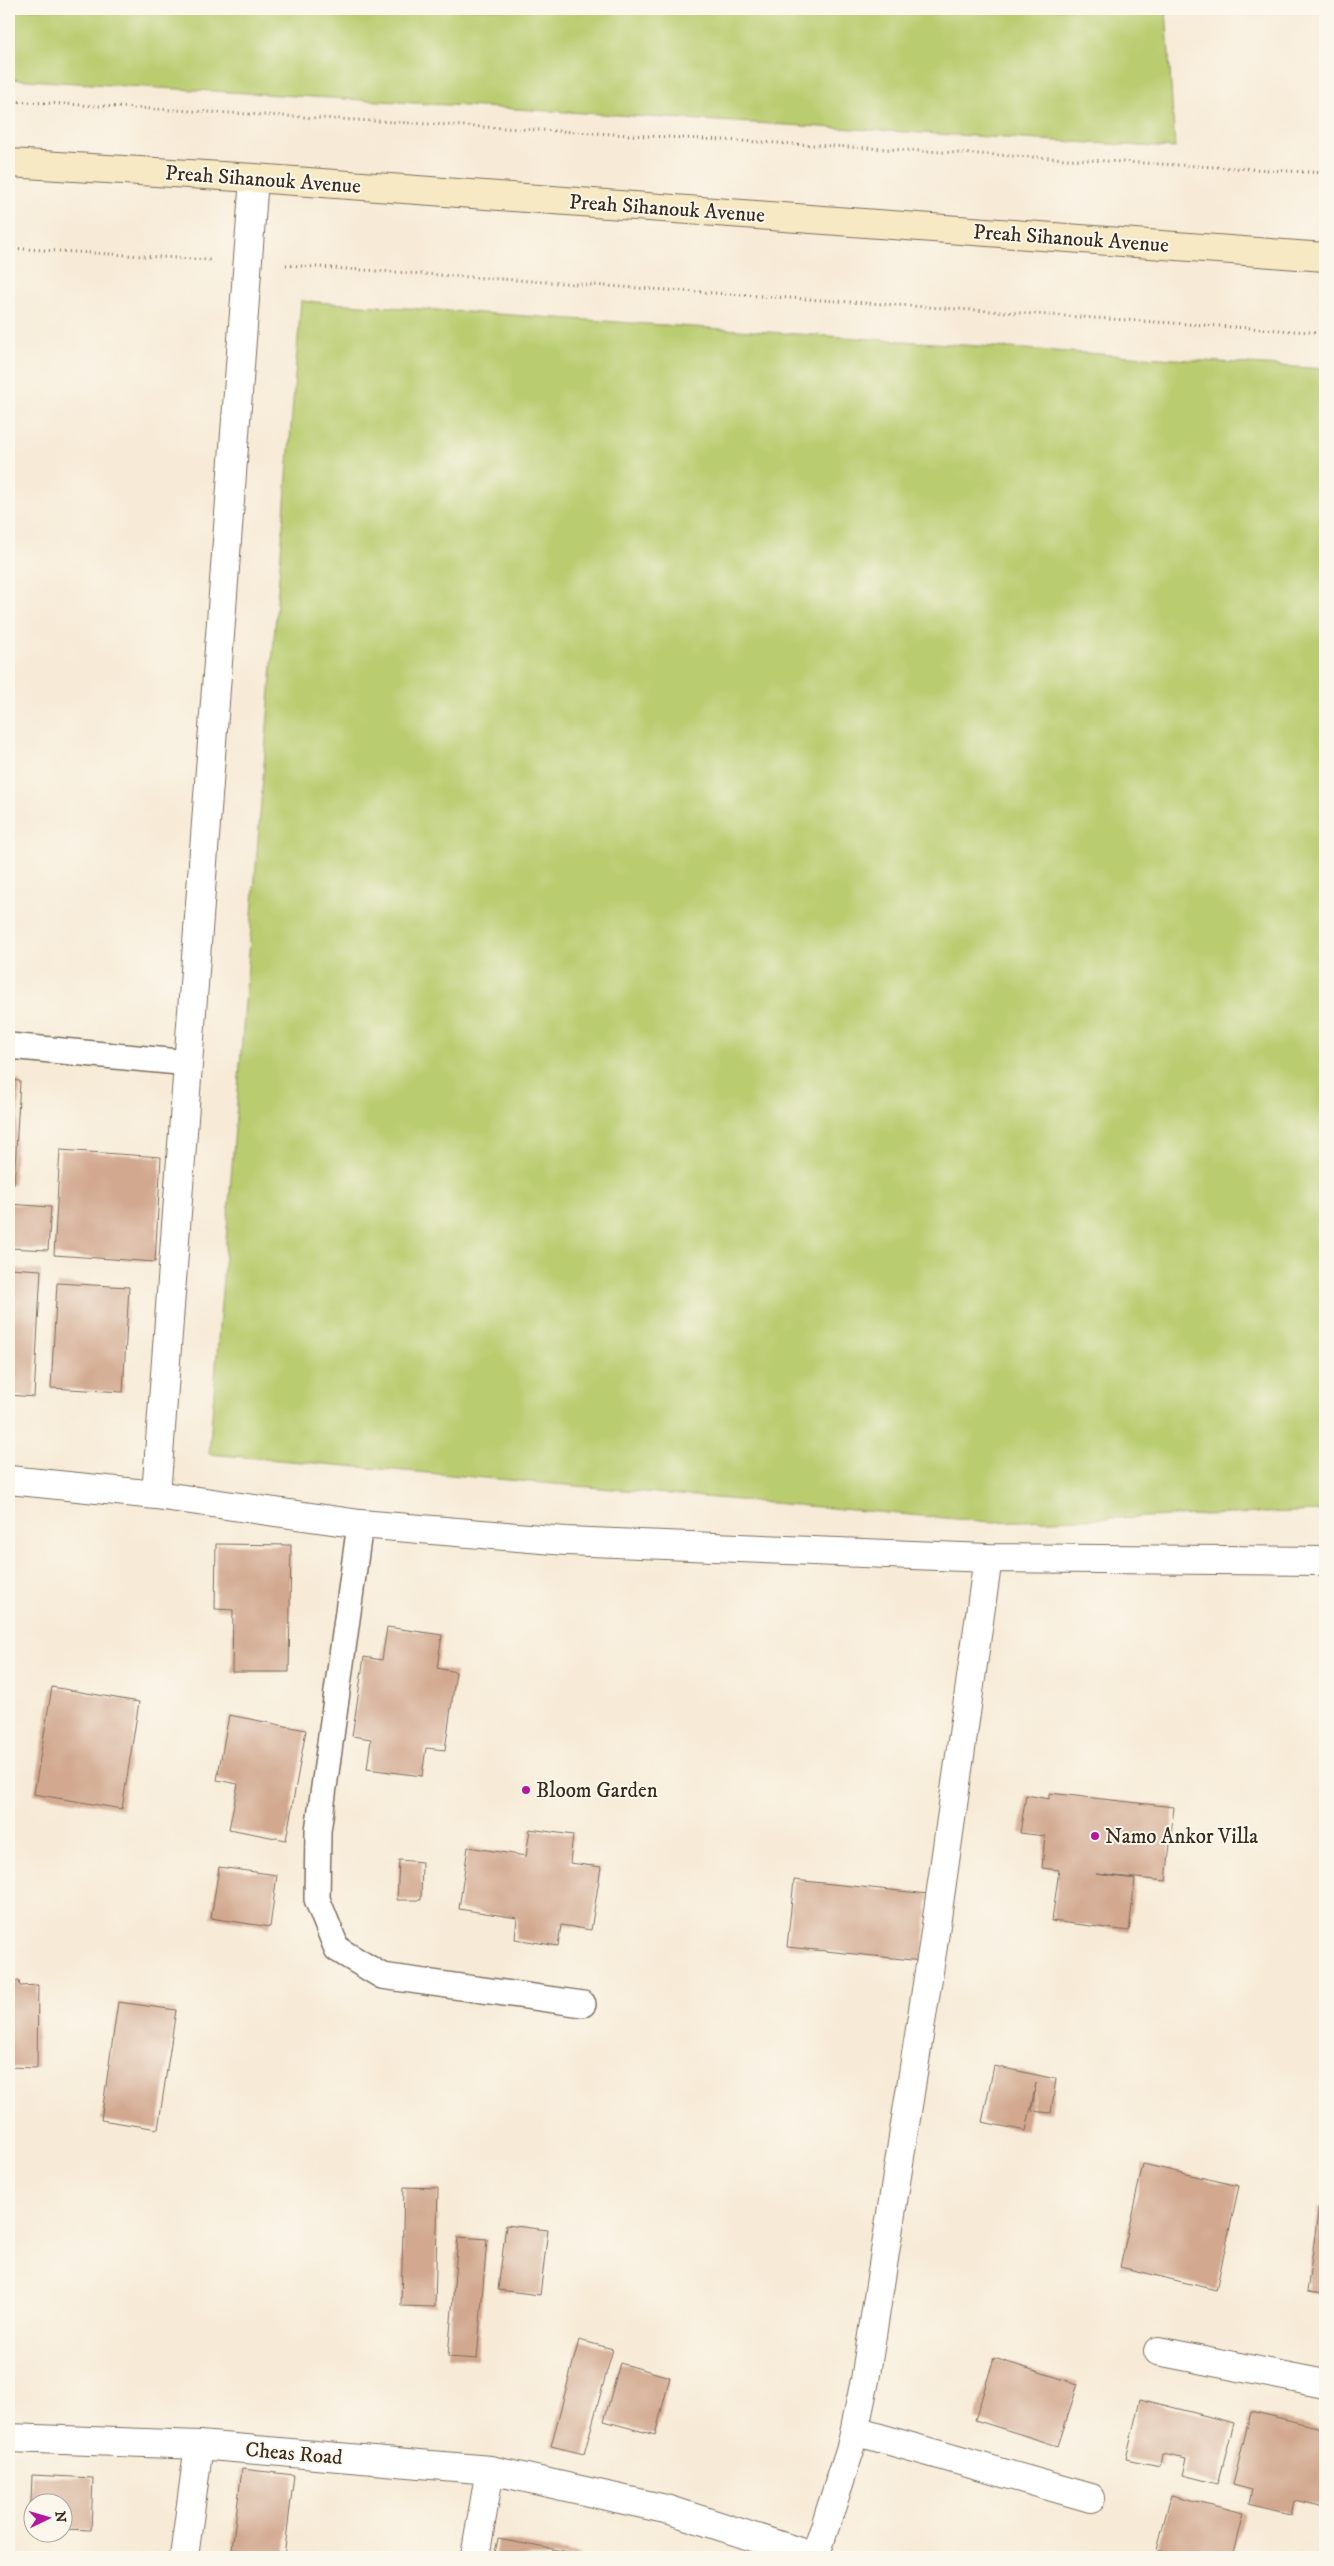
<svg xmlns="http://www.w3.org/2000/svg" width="1334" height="2566" font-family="'IM FELL DW Pica',serif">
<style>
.green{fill:#bacc70;stroke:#7a7b47}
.building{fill:#d2a88f}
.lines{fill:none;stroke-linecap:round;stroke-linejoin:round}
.lane-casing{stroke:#7d6e5f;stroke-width:28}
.street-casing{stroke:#7d6e5f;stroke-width:30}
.secondary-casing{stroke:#7d6e5f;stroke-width:30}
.path{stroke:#7d6e5f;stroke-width:3;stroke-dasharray:1 4;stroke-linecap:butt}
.lane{stroke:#fff;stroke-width:25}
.street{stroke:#fff;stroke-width:28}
.secondary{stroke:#f6e9c3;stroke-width:28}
.poi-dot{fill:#b5179e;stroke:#fbf7ec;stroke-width:2}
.labels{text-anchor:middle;stroke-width:4;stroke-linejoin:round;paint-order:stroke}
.street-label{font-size:21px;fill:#3b2a1e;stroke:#fbf7ec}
.poi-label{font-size:21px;fill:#3b2a1e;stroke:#fbf7ec;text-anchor:start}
</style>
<rect width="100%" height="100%" fill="#fbf7ec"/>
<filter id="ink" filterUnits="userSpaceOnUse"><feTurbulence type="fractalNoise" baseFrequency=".02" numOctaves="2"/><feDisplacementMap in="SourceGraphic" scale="10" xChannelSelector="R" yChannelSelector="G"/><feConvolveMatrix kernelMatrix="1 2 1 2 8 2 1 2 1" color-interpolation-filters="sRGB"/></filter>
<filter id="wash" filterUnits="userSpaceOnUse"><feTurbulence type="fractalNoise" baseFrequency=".0096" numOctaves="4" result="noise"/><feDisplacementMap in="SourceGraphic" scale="20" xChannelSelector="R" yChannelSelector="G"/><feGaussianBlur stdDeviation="1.12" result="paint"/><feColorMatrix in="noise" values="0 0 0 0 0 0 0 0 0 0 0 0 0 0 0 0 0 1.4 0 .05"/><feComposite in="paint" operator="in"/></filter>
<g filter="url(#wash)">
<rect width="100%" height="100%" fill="#f7ebd7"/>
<path class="green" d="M9 9H1166L1175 148 9 79Z
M301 301 1325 369V1511L991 1522 209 1454Z"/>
<g id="blocks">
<path class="building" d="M9 1080 20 1081 14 1185 9 1184Z
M60 1150 161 1157 155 1262 54 1255Z
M9 1204 51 1207 48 1250 9 1248Z
M9 1268 41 1270 34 1397 9 1395Z
M57 1283 129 1287 123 1392 51 1388Z
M216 1544 291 1545 289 1672H232L233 1610 215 1609Z
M387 1627 442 1635 437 1668 456 1672 445 1750 426 1748 422 1776 367 1769 371 1739 352 1736 364 1657 382 1660Z
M52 1687 139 1702 122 1809 34 1794Z
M229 1715 306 1730 286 1840 229 1829 238 1784 217 1780Z
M1049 1793 1174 1807 1166 1881 1096 1874 1135 1879 1129 1931 1052 1921 1059 1870 1042 1868 1045 1836 1020 1833 1026 1795 1049 1799Z
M530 1829 573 1835 570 1863 601 1867 591 1930 561 1925 558 1946 515 1939 517 1918 459 1909 468 1847 526 1856Z
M399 1860 422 1862 421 1900H397Z
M219 1867 277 1875 270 1927 211 1918Z
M794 1880 929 1894 922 1961 787 1947Z
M9 1981H19L20 1986 38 1985 37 2068 9 2067Z
M118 2002 176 2010 158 2129 101 2120Z
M994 2066 1056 2079 1051 2113 1032 2111 1036 2083 1026 2131 982 2122Z
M1143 2164 1239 2186 1216 2290 1120 2267Z
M404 2187 438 2188 435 2307 401 2306Z
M1319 2206 1325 2207V2294L1307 2292Z
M506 2225 548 2230 540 2295 498 2290Z
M458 2237 487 2239 477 2359 448 2357Z
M579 2340 613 2349 584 2454 551 2446Z
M994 2358 1078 2384 1058 2446 975 2420Z
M620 2363 670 2377 655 2435 604 2421Z
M1140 2399 1234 2423 1218 2484 1183 2475 1187 2459 1162 2454 1160 2466 1126 2459Z
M1251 2411 1325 2429V2507L1294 2500 1291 2514 1249 2504 1252 2490 1233 2485Z
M242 2469 294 2475 284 2557H231Z
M32 2475 93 2478 91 2530 62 2529V2504H32V2528H30Z
M1171 2495 1244 2513 1233 2557H1189L1157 2549Z
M498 2539 579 2554 578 2557H494Z"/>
</g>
</g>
<g filter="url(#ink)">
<use href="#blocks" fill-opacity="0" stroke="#7d6e5f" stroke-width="1"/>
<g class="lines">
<g class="lane-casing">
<path id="lane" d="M9 1046 189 1063
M360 1524 318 1831 317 1899 337 1949 382 1976 583 2004"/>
</g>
<g class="street-casing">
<path id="street" d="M9 1480 156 1495 360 1524 566 1541 988 1558 1325 1561
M156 1495 254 178
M1158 2351 1325 2384
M855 2431 1091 2498
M9 2438 199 2445 490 2470 475 2557
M490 2470 670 2510 815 2557
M184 2557 199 2445
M815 2557 851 2447 865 2380 933 1946 988 1558"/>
</g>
<g class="secondary-casing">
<path id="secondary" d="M9 163 254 178 1325 257"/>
</g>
<path class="path" d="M9 101 1325 173
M9 248 210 260
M286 265 1325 333"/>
<use href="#lane" class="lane"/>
<use href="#street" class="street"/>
<use href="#secondary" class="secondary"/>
</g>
</g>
<g class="poi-dot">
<circle cx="526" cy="1790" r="5"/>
<circle cx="1095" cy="1836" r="5"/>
</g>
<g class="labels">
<g class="street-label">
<text transform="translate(263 179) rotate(4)" y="7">Preah Sihanouk Avenue</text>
<text transform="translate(667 208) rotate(4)" y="7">Preah Sihanouk Avenue</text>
<text transform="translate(1071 238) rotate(4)" y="7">Preah Sihanouk Avenue</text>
<text transform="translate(294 2453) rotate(5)" y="7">Cheas Road</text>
</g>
<g class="poi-label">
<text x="536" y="1797">Bloom Garden</text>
<text x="1105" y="1843">Namo Ankor Villa</text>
</g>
</g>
<rect width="1334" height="2566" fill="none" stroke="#fbf7ec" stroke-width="30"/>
<g transform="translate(48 2518) rotate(85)"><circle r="24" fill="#fbf7ec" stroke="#aea59a"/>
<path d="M0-4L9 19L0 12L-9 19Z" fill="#b5179e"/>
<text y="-8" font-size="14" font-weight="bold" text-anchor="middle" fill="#3b2a1e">N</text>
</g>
</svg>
